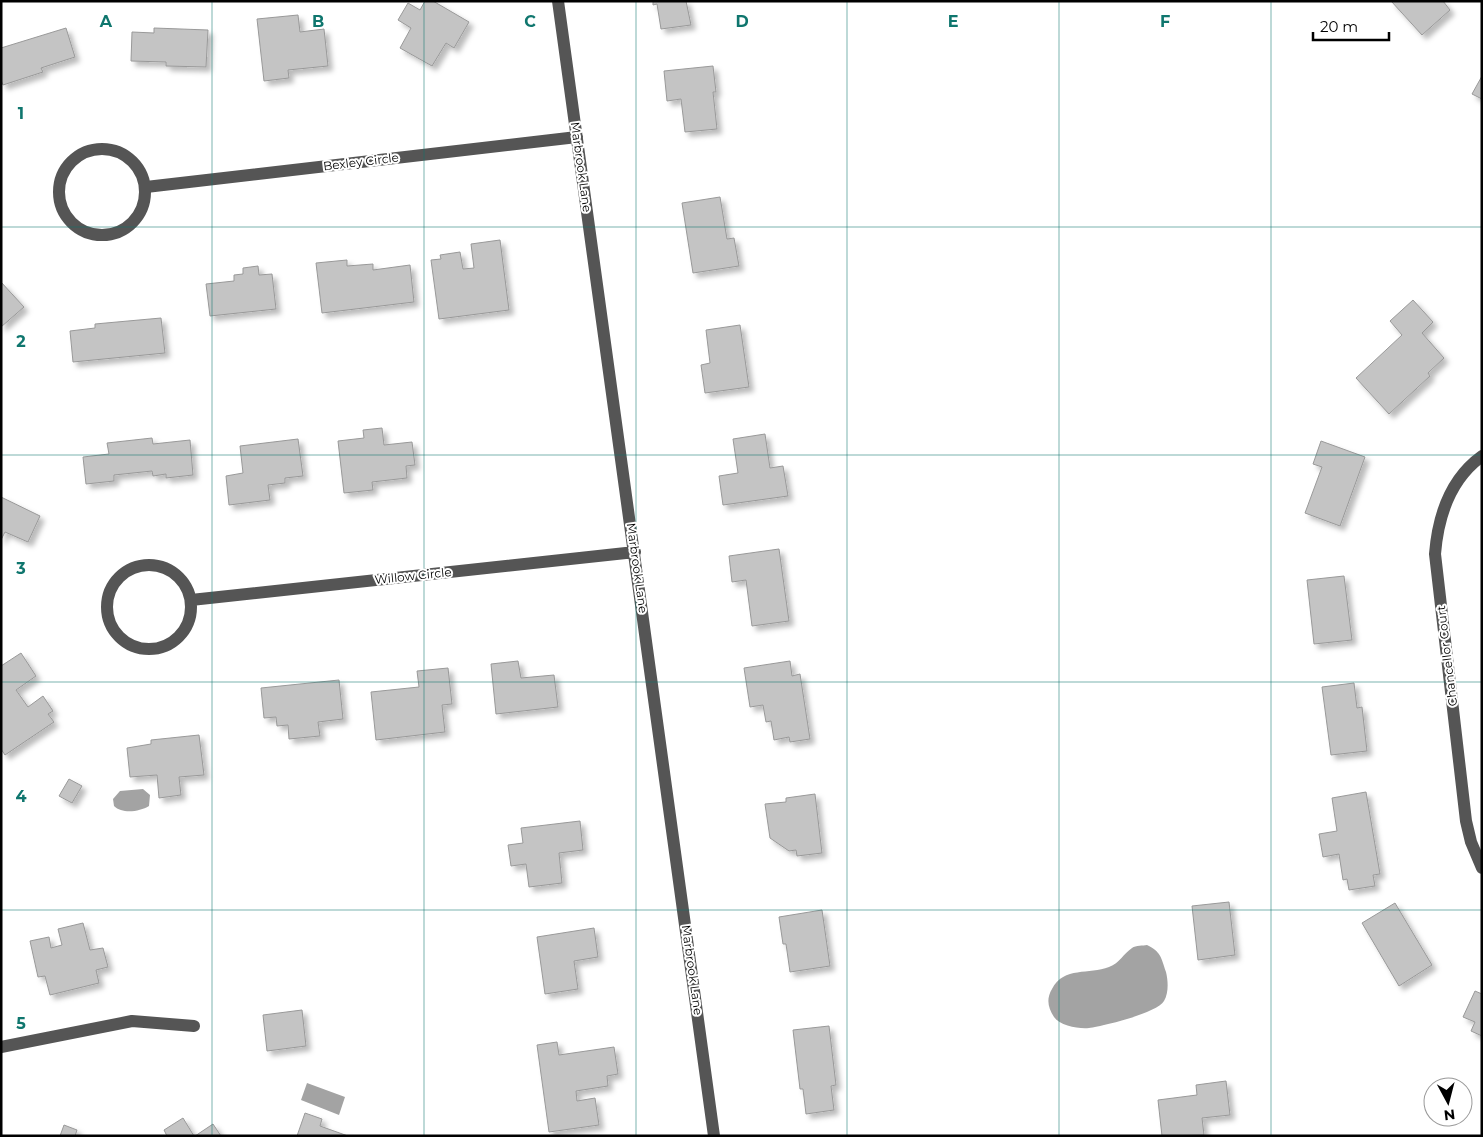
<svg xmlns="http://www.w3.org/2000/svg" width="1483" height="1137" font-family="Montserrat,sans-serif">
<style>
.water{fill:#a3a3a3}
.building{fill:#c4c4c4;stroke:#999;filter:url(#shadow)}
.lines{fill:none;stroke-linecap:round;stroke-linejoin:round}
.minor{stroke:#555;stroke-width:12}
.grid{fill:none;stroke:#0f766e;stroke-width:1;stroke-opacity:0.55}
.labels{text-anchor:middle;stroke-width:4;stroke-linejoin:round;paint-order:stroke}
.street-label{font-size:12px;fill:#000;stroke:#fff}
.grid-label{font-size:16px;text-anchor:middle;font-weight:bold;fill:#0f766e;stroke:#fff;stroke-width:4;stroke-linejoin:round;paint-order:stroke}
</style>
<defs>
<filter id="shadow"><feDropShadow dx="4.5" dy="4.5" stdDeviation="2.5" flood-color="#0004"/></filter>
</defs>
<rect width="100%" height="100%" fill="#fff"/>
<path class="water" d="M143 789 150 795 149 806C139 812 122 814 114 806L113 799 120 791Z
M1147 945C1161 952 1161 957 1166 972 1168 980 1169 993 1164 1001 1157 1013 1104 1026 1089 1028 1079 1029 1060 1026 1054 1017 1048 1008 1046 999 1052 989 1064 966 1089 975 1109 967 1120 963 1123 954 1132 948 1136 945 1143 946 1147 945Z
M307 1083 345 1097 339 1115 301 1100Z"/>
<path class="building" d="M425 1H433L469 22 454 48 446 43 432 66 400 48 411 28 398 20 408 3 420 10Z
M653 1H686L691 25 661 29 657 4 653 5Z
M1391 1H1443L1450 10 1422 35Z
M298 15 300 32 324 29 328 66 288 70 289 78 264 81 257 19Z
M66 28 75 57 41 68 43 72 3 85 1 80V48Z
M154 28 208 30 206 67 166 66V62L131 61 132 32 154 33Z
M713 66 716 92H713L717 129 685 132 681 99 667 101 664 71Z
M1482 76V99L1472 94Z
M720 197 727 239 734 238 739 266 693 273 682 203Z
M500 240 509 310 439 319 431 260 441 259 440 255 460 252 463 269 474 268 471 244Z
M347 260V266L373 264V270L410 265 414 302 322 313 316 263Z
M258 266 259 275 272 274 276 309 210 316 206 284 234 281V275L243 274V268Z
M1 282 24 307 1 327Z
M1413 300 1433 322 1422 333 1444 358 1428 373 1430 376 1389 414 1356 378 1402 335 1390 321Z
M161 318 165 353 73 362 70 331 95 328V324Z
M740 325 749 387 705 393 701 365 710 363 706 330Z
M382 428 384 445 412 442 415 465 406 466 407 478 372 482 373 490 344 493 338 441 364 438 363 430Z
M765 434 770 468 783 466 788 496 723 505 719 476 738 473 733 439Z
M152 438 153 444 190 440 193 475 166 478V474L153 476 152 471 114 475V481L86 484 83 457 109 454 107 443Z
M298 439 303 476 285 478V483L268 485 270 500 229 505 226 476 243 473 240 446Z
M1321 441 1365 457 1340 526 1305 513 1322 467 1313 464Z
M1 497 40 516 28 542 5 532 1 540Z
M779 549 789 621 752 626 746 580 732 582 729 556Z
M1344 576 1352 640 1314 644 1307 580Z
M21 653 36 676 16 690 28 707 43 696 53 711 48 714 54 722 5 755 1 749V666Z
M518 661 521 678 554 675 558 707 496 714 491 664Z
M790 661 792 676 800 674 810 739 790 742 789 737 774 740 771 721 766 722 763 705 750 707 744 668Z
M448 668 452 704 442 705 445 732 376 740 371 692 419 687 417 671Z
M339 680 343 719 318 722 320 736 289 739 288 725 277 726 276 717 264 718 261 688Z
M1354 683 1357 708 1362 707 1367 751 1331 755 1322 687Z
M199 735 204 775 179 777 181 795 159 798 157 775 130 777 127 748 151 744V740Z
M69 779 82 786 72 803 59 796Z
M1366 792 1380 874 1373 875 1375 886 1349 890 1347 879 1343 880 1339 854 1323 857 1319 834 1337 831 1332 798Z
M815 794 822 853 797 856 796 850 789 851 770 838 765 804 786 802V798Z
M580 821 583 850 559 853 562 883 529 887 526 864 511 866 508 845 523 843 521 828Z
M1229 902 1235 955 1198 960 1192 906Z
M1395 903 1432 965 1399 986 1362 923Z
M822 910 830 966 790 972 786 944H783L779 917Z
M83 923 90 950 103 948 108 967 96 970 99 983 50 995 45 976 38 977 30 941 49 937 51 948 62 945 58 929Z
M594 928 598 957 574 961 578 989 545 994 537 937Z
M1475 991 1482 994V1036L1471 1031 1475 1022 1463 1017Z
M302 1010 306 1046 267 1051 263 1015Z
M829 1026 836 1085 831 1086 834 1110 806 1114 803 1089H800L793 1030Z
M557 1042 559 1055 614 1047 618 1074 607 1076 608 1086 576 1091 577 1101 595 1098 599 1125 549 1132 537 1045Z
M1226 1081 1230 1115 1202 1118 1204 1135 1162 1136 1158 1100 1197 1095 1196 1085Z
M305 1113 322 1119 320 1126 348 1136H297Z
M183 1118 194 1136H167L164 1130Z
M213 1124 221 1136H195Z
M64 1125 77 1130 75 1136H60Z"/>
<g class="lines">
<path class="minor" d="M558 1 714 1136
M59 192a43 43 0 1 1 86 0a43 43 0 1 1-86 0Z
M146 187 577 137
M1482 456C1450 479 1438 517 1435 554L1466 821 1471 842 1482 868
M107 607a42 42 0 1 1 84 0a42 42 0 1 1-84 0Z
M191 600 635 552
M1 1047 132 1021 194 1026"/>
</g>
<path class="grid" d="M212 1V1136M424 1V1136M636 1V1136M847 1V1136M1059 1V1136M1271 1V1136M1 227H1482M1 455H1482M1 682H1482M1 910H1482"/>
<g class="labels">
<g class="street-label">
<text transform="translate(361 162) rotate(-7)" y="4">Bexley Circle</text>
<text transform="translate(581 167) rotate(82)" y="4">Marbrook Lane</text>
<text transform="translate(637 568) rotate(82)" y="4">Marbrook Lane</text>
<text transform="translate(413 576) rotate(-6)" y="4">Willow Circle</text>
<text transform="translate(1447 656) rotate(-97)" y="4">Chancellor Court</text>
<text transform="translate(692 970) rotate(82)" y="4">Marbrook Lane</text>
</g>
</g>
<g class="grid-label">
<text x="106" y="27">A</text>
<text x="318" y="27">B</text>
<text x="530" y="27">C</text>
<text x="742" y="27">D</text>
<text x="953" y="27">E</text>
<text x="1165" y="27">F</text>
<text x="21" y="119">1</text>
<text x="21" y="347">2</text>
<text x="21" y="574">3</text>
<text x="21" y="802">4</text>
<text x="21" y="1029">5</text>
</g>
<rect width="1483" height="1137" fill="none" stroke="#000000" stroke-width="5"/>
<g transform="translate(1448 1102) rotate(173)"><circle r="24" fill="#ffffff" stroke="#999999"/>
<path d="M0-4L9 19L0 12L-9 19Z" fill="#000000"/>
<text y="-8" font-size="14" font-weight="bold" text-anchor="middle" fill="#000000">N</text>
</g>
<path d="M1313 32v8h76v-8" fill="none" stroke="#000000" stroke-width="2.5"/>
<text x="1320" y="32" font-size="15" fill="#000000" stroke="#ffffff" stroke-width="4" paint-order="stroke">20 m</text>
</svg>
